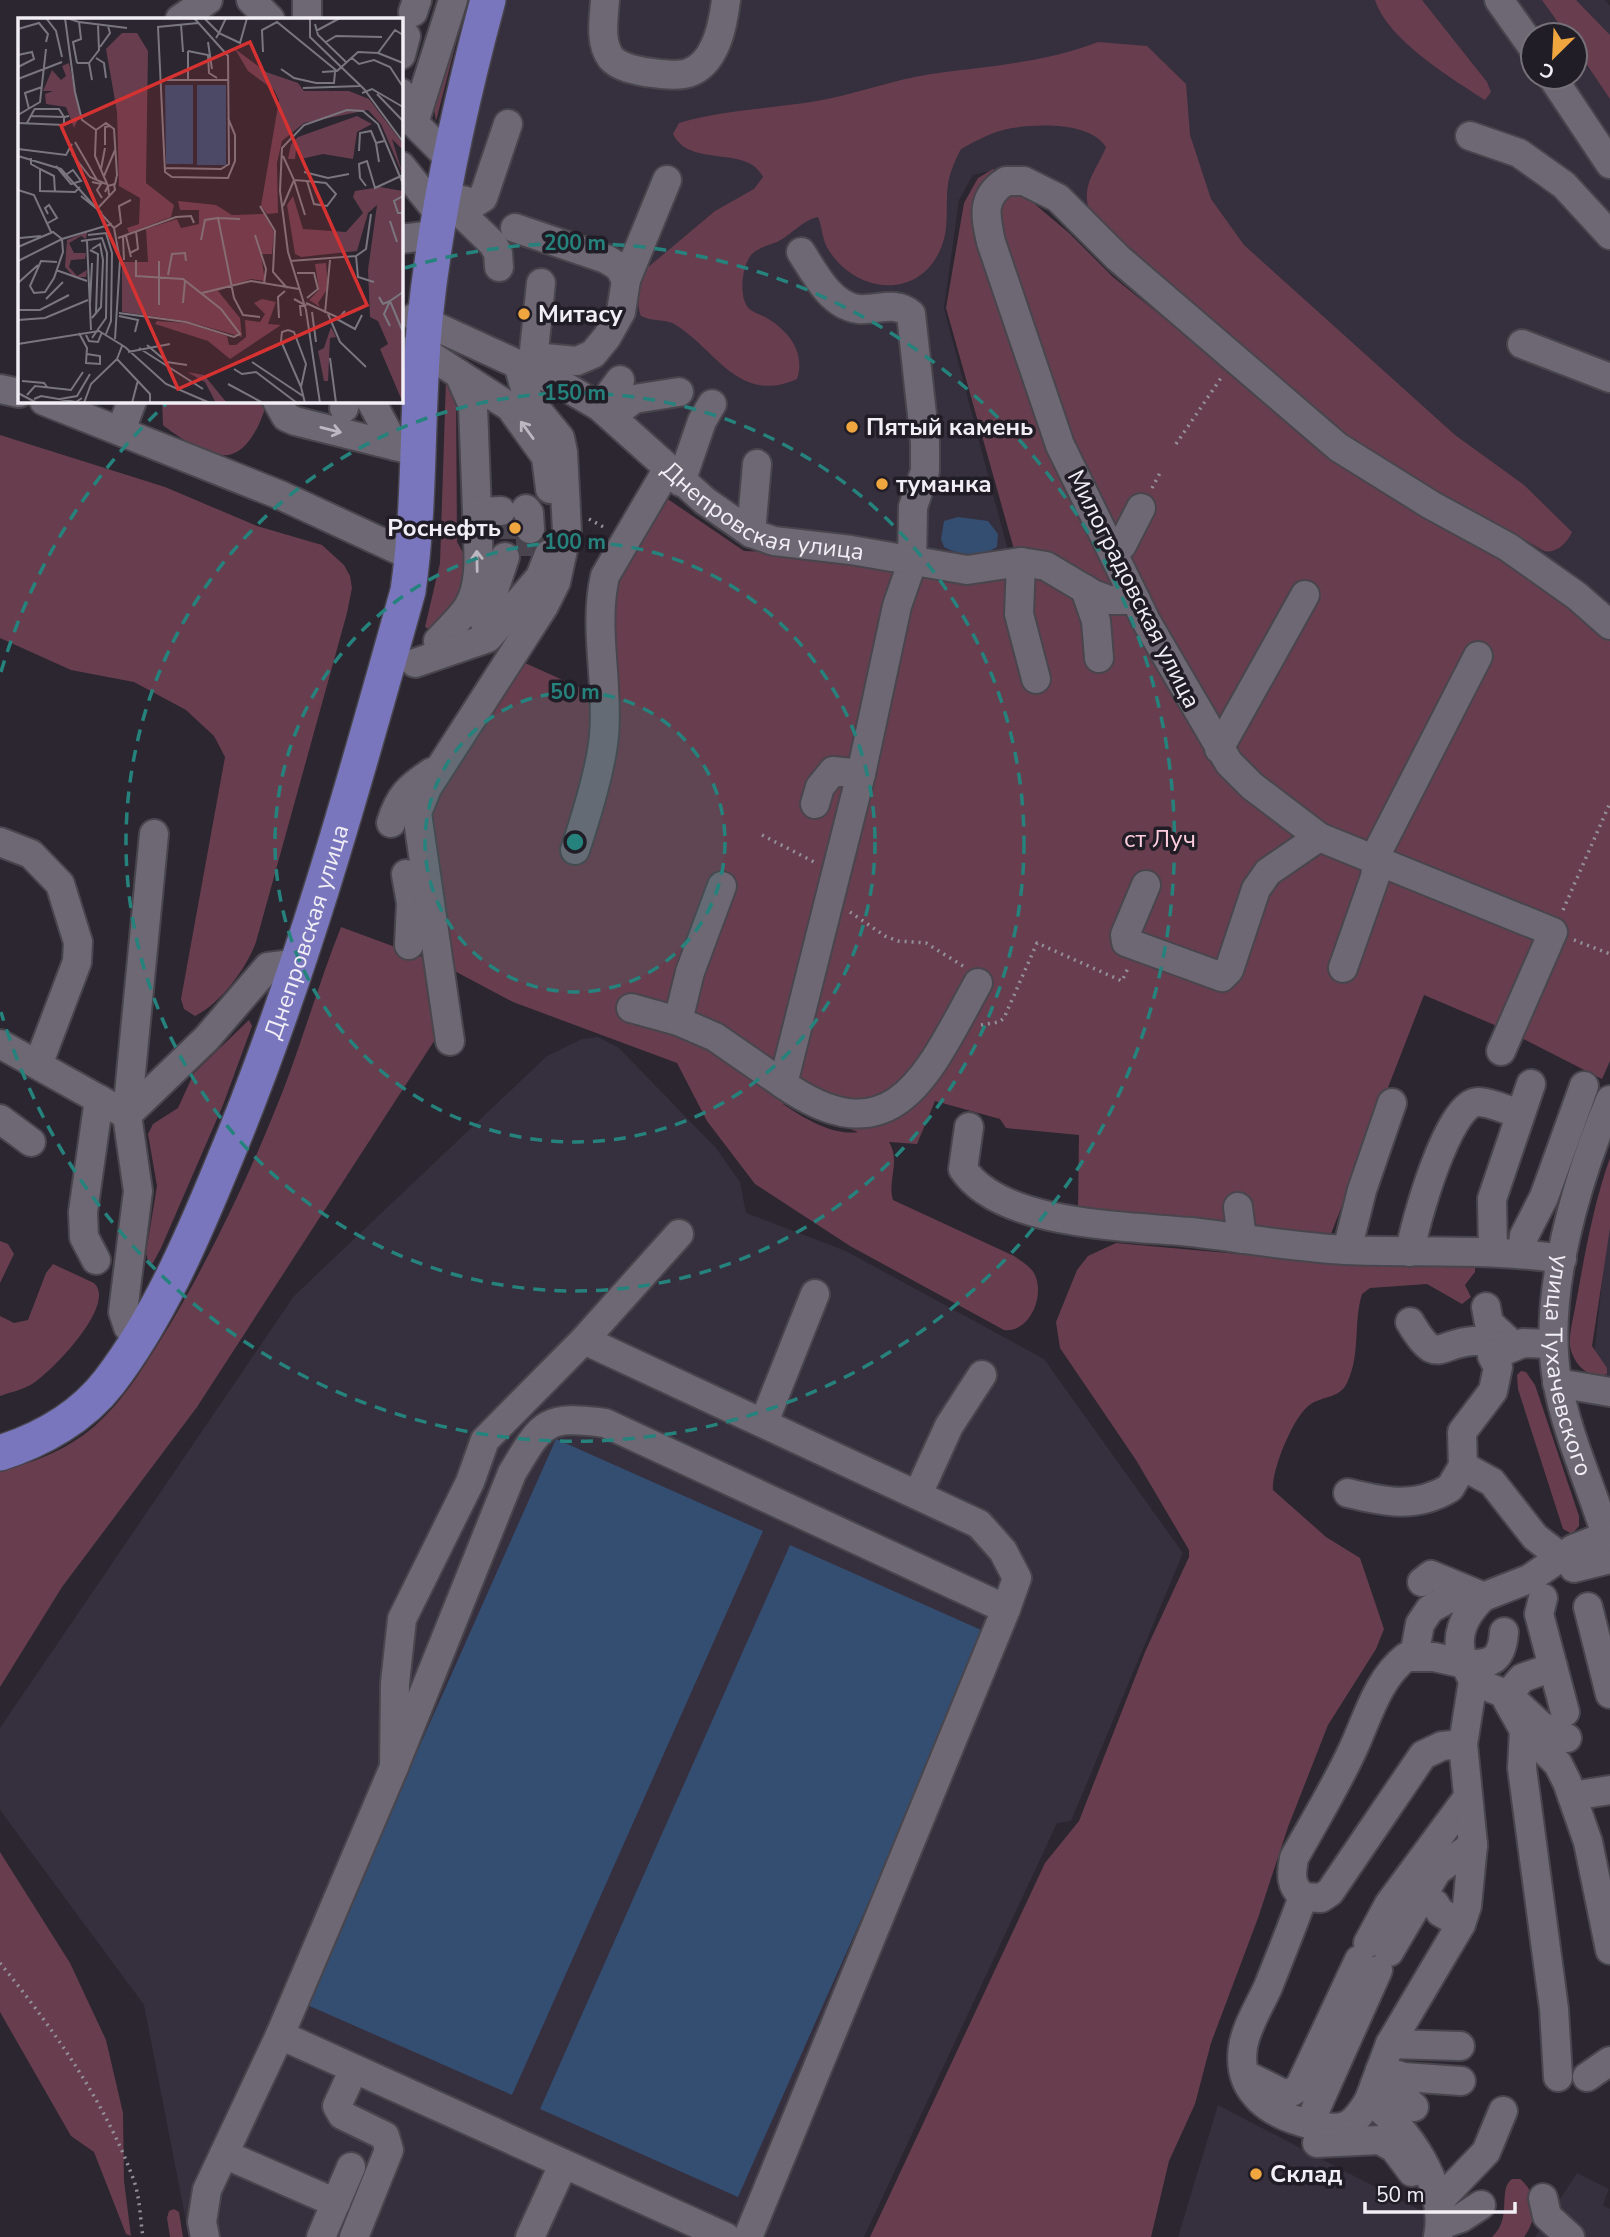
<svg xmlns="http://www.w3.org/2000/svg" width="1610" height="2237" font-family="'Nunito Sans',sans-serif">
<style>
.built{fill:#362f3d;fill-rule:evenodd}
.green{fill:#683e4e;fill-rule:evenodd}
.water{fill:#344e71}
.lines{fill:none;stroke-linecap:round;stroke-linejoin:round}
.minor-tunnel{stroke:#49444e;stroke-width:28;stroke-dasharray:28 14;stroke-linecap:butt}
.minor-casing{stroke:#48454d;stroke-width:32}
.major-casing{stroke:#48454d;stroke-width:38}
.path{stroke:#949099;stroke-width:3.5;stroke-dasharray:2 5;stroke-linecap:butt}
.minor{stroke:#6d6873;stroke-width:28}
.major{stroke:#7976bd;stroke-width:35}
.oneway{stroke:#bcb8c1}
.ring{fill:none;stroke:#26827c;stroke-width:3.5;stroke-dasharray:12 9}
.poi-dot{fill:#f0a63f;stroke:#211d26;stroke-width:2.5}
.labels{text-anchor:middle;stroke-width:7;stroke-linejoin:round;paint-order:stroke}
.poi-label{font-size:24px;font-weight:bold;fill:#f1eef5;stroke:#211d26;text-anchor:start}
.street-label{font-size:24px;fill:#f1eef5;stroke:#211d26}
.park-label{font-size:24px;fill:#ffcede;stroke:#211d26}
.inset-road{fill:none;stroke:#7a767f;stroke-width:2}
.view{fill:#d73232;fill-opacity:0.15;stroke:#d73232;stroke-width:3.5}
.inset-edge{fill:none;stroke:#f1eef5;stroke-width:3.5}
.centre{fill:#26827c;stroke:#211d26;stroke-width:3.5}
.ring-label{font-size:21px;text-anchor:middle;font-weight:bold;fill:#26827c;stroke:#211d26;stroke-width:7;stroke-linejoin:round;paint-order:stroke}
</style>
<rect width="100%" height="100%" fill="#2b2630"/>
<path class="built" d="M505 0H1605L1610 6V614L1020 176 999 169 973 175 959 200 944 308 1011 562 753 529 562 389 438 328 453 215ZM1533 35H1575V77H1533Z
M598 1037 619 1048 716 1148 740 1182 746 1213 846 1251 1044 1359 1183 1553 1071 1821 1057 1823 864 2237H189L144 2005 0 1810V1728L294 1296 547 1056 582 1039Z
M1610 1203V1380L1592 1377Z
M1218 2105 1427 2214 1423 2237H1178Z
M1577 2173 1609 2189 1603 2205 1610 2209V2237H1535Z"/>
<path class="green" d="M460 0H467L436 121 431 91Z
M1375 0H1422L1487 82 1491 92 1485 100C1451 78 1388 40 1375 0Z
M1542 0H1576L1610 35V99L1575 47V35H1567Z
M1098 42 1147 46 1186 84 1190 135 1211 199 1244 245 1455 435 1524 485 1572 532C1567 543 1556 554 1544 551L1503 527 1439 500 1344 441 1195 314 1089 210C1081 184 1097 170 1106 147 1090 122 1039 124 1012 128 994 131 977 140 961 149 955 160 950 172 948 184 945 205 950 228 941 248 920 299 859 295 830 252 822 242 823 229 818 217 804 219 790 236 777 242 769 245 758 248 752 254 742 264 739 295 747 306 750 312 760 314 765 317 788 330 806 352 797 379 739 405 716 350 676 325 665 318 652 322 641 316 635 301 640 284 646 269L715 211 754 189 763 177C747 144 690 169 673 134L679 123C723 110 766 109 811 102 851 96 891 80 931 74 988 66 1044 63 1098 42Z
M993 169 1069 233 1113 277 1335 456 1445 519 1610 635V1061L1602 1079 1504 1029 1424 995 1329 1239 1078 1212 1079 1135 1006 1128 1000 1119 935 1101 917 1144 889 1142C901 1162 887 1180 893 1200L1014 1256C1021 1261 1031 1266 1035 1275 1045 1297 1029 1333 1004 1330L850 1246 755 1184 707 1121 677 1063 513 1002 447 967 430 812 514 658 596 695 598 589 650 487 744 551 1017 560 946 308 964 203 978 178ZM783 1104 784 1103 858 1132C833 1136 803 1118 783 1104Z
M446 379 456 390 457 542C482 581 458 601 433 631L425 627 440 563Z
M162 401H267C263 418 251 448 232 454 214 461 176 436 163 425Z
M0 435 165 487 257 526 322 545 344 565 350 576 352 588 347 613 256 942C246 969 221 1003 195 1016L184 1009 181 999 225 757 214 736 186 710 134 682 71 670 0 638Z
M341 927 425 958 438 1035 197 1407 62 1587 0 1687V1472C29 1463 57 1454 82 1436 119 1410 145 1365 168 1328 213 1252 252 1170 284 1088 304 1035 320 980 341 927Z
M249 1020 252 1026 223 1105 161 1248 153 1263 149 1265 146 1253 157 1186 148 1134 153 1124 178 1108 194 1073Z
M1610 1158V1228L1592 1346 1607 1368V1374C1589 1381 1572 1363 1570 1345 1569 1334 1573 1319 1575 1308 1584 1259 1593 1205 1610 1158Z
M0 1241 8 1244 14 1254 0 1283Z
M1116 1243 1305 1260 1475 1265V1272L1465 1285 1471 1297 1462 1304 1427 1284 1370 1288 1362 1294C1353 1323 1361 1354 1347 1383 1340 1398 1323 1396 1311 1404 1294 1414 1271 1471 1273 1490L1326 1537 1360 1558 1384 1629 1376 1649 1328 1725 1288 1827 1258 1918 1211 2043 1195 2104 1169 2161 1151 2237H870L1045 1863 1079 1821 1145 1652 1189 1557V1550L1136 1460 1060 1348 1056 1322 1077 1270 1088 1256Z
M53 1264 94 1283C117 1304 54 1369 35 1382 26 1389 11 1392 0 1396V1316L14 1323 28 1320 46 1273Z
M1521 1371 1526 1372 1535 1385 1579 1516V1526L1572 1534 1563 1529 1518 1389 1517 1375Z
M0 1852 70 1963 106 2040 123 2113 124 2181 131 2236 126 2234 94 2152 71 2136 0 2012Z
M1512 2179H1520C1539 2194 1537 2220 1524 2237H1492C1513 2218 1497 2190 1512 2179Z
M174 2209 179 2212 183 2237H170L167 2218 169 2211Z"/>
<path class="water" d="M958 517 988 521 998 534 997 547C981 557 960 556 944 547L941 539 944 521Z
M556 1439 763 1531 512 2095 305 2004Z
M790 1545 988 1633 738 2197 540 2109Z"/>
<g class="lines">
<path class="minor-tunnel" d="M505 511V557
M530 556V529"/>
<g class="minor-casing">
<g id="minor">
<path d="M251 0 270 19"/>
<path d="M605 0C604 18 599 42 611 58 619 67 634 70 645 72 657 73 676 77 688 73 716 64 723 25 726 0"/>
<path d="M1499 0 1533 48"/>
<path d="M413 12 417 0"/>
<path d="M180 19 208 0"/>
<path d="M307 19V0"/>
<path d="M401 55 406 36"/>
<path d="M1552 77 1610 164"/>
<path d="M401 93 414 123 442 151"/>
<path d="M414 123 453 0"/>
<path d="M1470 136 1519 153 1564 185 1610 235"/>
<path d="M401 166 432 205"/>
<path d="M515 228 606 259 619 267 626 280"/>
<path d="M401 239 425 236"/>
<path d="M801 252C814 272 830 305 858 309 877 311 895 300 911 314L925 442V471L913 507 912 563 897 606 861 774 783 1084C895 1162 929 1071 978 983"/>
<path d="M499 267 498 253 493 244 443 196 475 203 483 198 508 124"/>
<path id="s1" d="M415 317 561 384 600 407 705 501 751 533 774 541 851 550 967 570 1021 562 1046 566 1093 594 1109 600H1136"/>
<path d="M1522 344 1610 378"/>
<path d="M413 349 422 350 459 374 473 406 477 512 501 511"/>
<path d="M533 357 577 361 593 354 607 337 621 312 626 280 667 180"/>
<path d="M532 370 541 283"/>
<path d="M459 374 510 407 546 457 550 489"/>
<path d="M0 389 19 393"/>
<path d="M44 401 280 495 405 553"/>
<path d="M277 401 286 417 295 421 395 446"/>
<path d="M371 401 395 446 407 449"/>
<path d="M600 407 620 380"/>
<path d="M344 408 346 401"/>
<path d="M612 416 634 399 679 392"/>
<path d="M121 430 132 401"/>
<path d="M681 482 702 421 712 404"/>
<path d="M526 509 529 513 530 529"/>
<path d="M751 533 757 464"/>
<path d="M1114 553 1122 545 1141 508"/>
<path d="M1021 562 1019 614 1036 679"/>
<path d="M1085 589 1096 621 1099 658"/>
<path d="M484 621 505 557"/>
<path d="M438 641C448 630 460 619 468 607 484 580 477 542 477 512"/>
<path d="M415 663 488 638 540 577 549 554"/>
<path d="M1219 749 1305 595"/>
<path d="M815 804 820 787 833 771 861 774"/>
<path d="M391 823C399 796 409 787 432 772"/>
<path d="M0 842 31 854 60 884 78 942 77 962 38 1065"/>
<path d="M575 850C585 820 601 768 604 736 609 683 593 628 605 576L667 470"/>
<path d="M406 874 411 903 409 945"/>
<path d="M1146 885 1125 935 1126 942 1222 977 1229 970 1256 889 1268 872 1319 837"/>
<path d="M1343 968 1375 877 1378 851 1478 656"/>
<path d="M631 1008 678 1021 715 1037 783 1084"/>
<path d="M678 1021 690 972 722 886"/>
<path d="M450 1041 417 813 427 788 544 606 556 582 567 531 563 452 560 438 528 399 518 364"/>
<path d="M0 1044 127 1115 154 834"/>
<path d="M1501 1051 1553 932 1319 837 1252 786 1229 763 1146 621 1060 445 991 242C985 215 981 197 1006 181H1024L1058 198 1118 258 1338 447 1431 505 1508 547 1577 596 1610 625"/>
<path id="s2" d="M1610 1100C1577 1180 1542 1293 1557 1380 1567 1437 1594 1492 1610 1548"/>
<path d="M0 1119 31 1142"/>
<path d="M969 1127 963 1169C1001 1226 1128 1226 1191 1232 1243 1238 1293 1247 1345 1250 1417 1253 1491 1248 1562 1259"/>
<path d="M1238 1207 1242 1239"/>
<path d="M1347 1250 1362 1190 1392 1103"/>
<path d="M1410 1252C1414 1226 1448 1102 1478 1102 1491 1102 1508 1111 1520 1114"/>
<path d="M1493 1252 1492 1199 1531 1084"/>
<path d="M1522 1252 1524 1236 1544 1197 1584 1086"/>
<path d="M96 1260 84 1237 83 1212 99 1099"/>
<path d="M1486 1307 1489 1323 1514 1346"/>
<path d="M1410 1322C1437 1368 1438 1343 1473 1341 1483 1340 1495 1346 1505 1348"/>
<path d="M128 1327 123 1312 138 1191 127 1115 207 1038 268 967 284 965"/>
<path d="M584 1340 679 1234"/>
<path d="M1557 1383 1610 1392"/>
<path d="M764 1422 815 1294"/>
<path d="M1463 1466 1492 1482 1535 1537 1561 1557"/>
<path d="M1348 1493C1385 1502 1415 1509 1450 1488L1463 1466 1462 1432 1493 1391 1498 1367 1492 1356 1523 1343 1552 1344"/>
<path d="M918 1494 949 1426 982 1375"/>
<path d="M1574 1568 1610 1559"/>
<path d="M1422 1582 1431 1575 1477 1594"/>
<path d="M1543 1598 1539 1614 1553 1667 1522 1678 1508 1695 1540 1725 1567 1738"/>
<path d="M1588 1607 1610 1694"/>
<path d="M1414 1656 1420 1624 1430 1609 1448 1599 1483 1597 1529 1579 1573 1549 1606 1536"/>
<path d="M1553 1667 1565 1712"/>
<path d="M1473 1681 1508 1695 1507 1700 1524 1730 1558 1764 1567 1782 1588 1842 1610 1950"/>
<path d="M1524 1730 1522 1768 1554 2009 1558 2077"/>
<path d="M394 1767 395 1683 402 1619 470 1482 485 1440 584 1340 979 1524 1003 1551 1017 1578 1006 1609 748 2237"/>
<path d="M1572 1796 1610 1790"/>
<path d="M1303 1897 1321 1898 1330 1892 1423 1755 1442 1746 1463 1744"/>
<path d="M1435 1904 1440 1912 1461 1924"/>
<path d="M1368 1943 1389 1904 1468 1797"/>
<path d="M1389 1952 1437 1871 1473 1845"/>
<path d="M280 2035 726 2237"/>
<path d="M1390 2044 1460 2046"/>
<path d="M1380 2070 1404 2077 1461 2081"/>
<path d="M1250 2077 1286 2095 1299 2088 1359 1960"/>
<path d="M1587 2077 1610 2061"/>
<path d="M348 2082 337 2106 342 2115 385 2136 389 2150 354 2237"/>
<path d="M1375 2084 1404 2098 1414 2107"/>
<path d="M1369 2100C1353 2127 1345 2132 1313 2125 1273 2116 1236 2094 1243 2047 1246 2027 1260 2005 1268 1987 1280 1957 1292 1927 1303 1897 1290 1885 1291 1875 1294 1858 1314 1822 1336 1786 1353 1749 1368 1717 1377 1680 1406 1657H1434L1465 1664C1452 1638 1464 1615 1483 1597"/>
<path d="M1309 2124 1378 1970"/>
<path d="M1317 2143 1380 2140 1394 2148 1412 2172"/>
<path d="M224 2154 336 2203"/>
<path d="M1543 2198 1547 2216 1570 2237"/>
<path d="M1439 2201 1486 2152 1503 2111"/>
<path d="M1440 2225 1461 2218 1481 2205"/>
<path d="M205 2237 202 2222 207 2190 280 2035 394 1767 512 1473C542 1423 544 1415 605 1423L1006 1609"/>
<path d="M321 2237 351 2167"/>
<path d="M530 2237 563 2165"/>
<path d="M1438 2237C1448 2187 1409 2129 1369 2100L1390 2044 1461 1924 1467 1906 1473 1845 1463 1744 1473 1681 1465 1664C1492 1665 1502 1660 1504 1632"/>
</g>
</g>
<g class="major-casing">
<g id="major">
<path id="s3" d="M0 1453C41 1440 82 1417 109 1382 158 1318 192 1239 222 1166 300 980 354 784 408 591 421 501 416 409 425 319 436 211 460 104 488 0"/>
</g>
</g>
<path class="path" d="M1176 444 1221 378
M1152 488 1161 471
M589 519 607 529
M762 835 816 863
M1563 910 1610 803
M850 912 885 936 898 941 926 943 963 966
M1574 940 1610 954
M981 1025 999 1022 1004 1018 1037 943 1122 981 1129 966
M0 1963C52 2027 104 2100 133 2178 140 2196 140 2218 143 2237"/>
<use href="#minor" class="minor"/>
<use href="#major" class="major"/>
</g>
<defs><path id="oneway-shaft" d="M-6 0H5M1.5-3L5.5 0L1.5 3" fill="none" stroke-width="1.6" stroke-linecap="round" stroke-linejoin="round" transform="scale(1.75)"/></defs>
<g class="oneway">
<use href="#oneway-shaft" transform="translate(331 430) rotate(14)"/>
<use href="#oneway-shaft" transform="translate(527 430) rotate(-126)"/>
<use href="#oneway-shaft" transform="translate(477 561) rotate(-91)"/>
</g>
<circle cx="575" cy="842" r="150" fill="#26827c" fill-opacity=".12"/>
<g class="ring">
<circle cx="575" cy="842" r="150"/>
<circle cx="575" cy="842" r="300"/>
<circle cx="575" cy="842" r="449"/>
<path d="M1 672A599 599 0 0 1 166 404M405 268A599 599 0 1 1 1 1012"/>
</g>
<g class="poi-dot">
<circle cx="524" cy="314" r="7"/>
<circle cx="852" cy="427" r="7"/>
<circle cx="882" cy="484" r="7"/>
<circle cx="515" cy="528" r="7"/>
<circle cx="1256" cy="2174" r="7"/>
</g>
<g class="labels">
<g class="poi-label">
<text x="538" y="322">Митасу</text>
<text x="866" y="435">Пятый камень</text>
<text x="896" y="492">туманка</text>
<text x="501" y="536" text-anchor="end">Роснефть</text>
<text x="1270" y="2182">Склад</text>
</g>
<g class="street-label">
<text dy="8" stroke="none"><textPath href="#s1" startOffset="406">Днепровская улица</textPath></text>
<text transform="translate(1134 589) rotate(63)" y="8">Милоградовская улица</text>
<text dy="8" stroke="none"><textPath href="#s3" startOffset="626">Днепровская улица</textPath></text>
<text dy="8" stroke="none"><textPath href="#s2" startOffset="275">улица Тухачевского</textPath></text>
</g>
<g class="park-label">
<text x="1160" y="847">ст Луч</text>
</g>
</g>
<g transform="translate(18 18)">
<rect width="385" height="385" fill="#2b2630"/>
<path d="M104 15H119L130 33 128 165 156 187 153 199 111 215 109 210 121 206 122 180 101 168 99 94 88 31ZM217 31 248 54 280 65 286 73H331L351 81 385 126V132L374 121 385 157 363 106 350 92 286 105 264 123 259 145 260 195 249 196 243 188 261 82 256 72 230 53ZM51 45 62 97 56 110 48 89 28 86 27 76 35 73H25L34 52 43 62 48 58 44 48ZM339 98 354 106 339 114 335 141 305 136 283 141 278 132 277 141H270L273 126 280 119ZM362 169 385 173V385L362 331 370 326 360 303 352 299 350 252 359 187 350 195 339 233 283 239 277 236 269 187 275 178 285 211 328 214 345 195 335 179 337 173ZM160 183 198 187 214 197 246 196 256 214 254 236H243L247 263 233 261 200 273 222 300 224 319 168 303 104 294V244H130L128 211 159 201 163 210 181 206V192H162ZM69 214 68 221 63 218 51 225 56 235H68L67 241 53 242 51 249 59 258 69 252 68 259H56L47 249 49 222ZM308 245 310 270 300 285 302 289 291 282 301 272 297 246ZM244 281 258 284 250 306 263 307 212 341 190 323 137 306 139 303 168 305 209 318 211 327H218L228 319 227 302 242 304 247 296 236 285ZM313 309 318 319 312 320 310 363H306L300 333 306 330ZM169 354 186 357 209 385H198L187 364Z" fill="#683e4e"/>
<path d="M147 67H175V146H148ZM179 67H208V147H179Z" fill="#344e71"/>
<path class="inset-road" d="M28 0 38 13 44 39M47 0 57 74 64 102 78 112 77 138 90 168 87 174M49 0 61 4 63 21 55 24 59 45M186 0 201 15 208 0M292 0V19L346 71 385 124M61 4 109 10M180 5 140 9 147 154 154 159 210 160 217 143V117L210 100M163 6 165 34M297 6 300 17 329 45M0 11 21 5 30 16 28 24M298 13 322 0M198 20 201 15 222 25 229 0M190 24 194 51M308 24 318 18 364 19M82 29 92 15 90 8M170 33 190 37 191 55 199 60M245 34 244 12 259 4 319 53M360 35 385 45M0 37 14 34 16 41 0 49M78 40 86 45 88 60M334 40 341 46 356 42 372 49 385 69M59 45H71L74 62M71 45 81 32 80 7M263 51 276 60 298 65H316L317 54M304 54 319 53 340 34 360 35 377 12 385 17M0 61 44 44M144 62H210M170 62V33M285 70 342 68M344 75 354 71 385 89M359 76 385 103M11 91 7 75 24 69M0 97 22 84 28 31M0 105 46 107V99L51 98M9 105 16 92 17 91H41L46 99 13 98M78 112 88 105 96 111 99 157 97 166 90 168 91 177M57 124 79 162M87 127V109L92 108M0 131 48 137 54 126M341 133 342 115 353 113 358 125M54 136 72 159 88 166M0 138 43 151 96 210 102 242 97 321M265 138 276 162 265 188M13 140V146L22 151V173L57 174 62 169M361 144 358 125 366 123M38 148 53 166 63 163 55 152 49 156M147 150 203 151 211 146 210 38 176 0M22 151 36 158 37 174M83 151 87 130M286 154 310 160 331 156M86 158 97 132M74 164 83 166 79 172 84 180M348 168 342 160 341 146 349 143 357 170 385 157M0 172 16 177 33 214M63 178 84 195M385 178 376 183 380 195H385M242 188 257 213 255 254 269 270M80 190 97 172 96 166M287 197 276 162 289 163 308 165 318 176 309 188 296 186 289 163M200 200 222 201M372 203 379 224M30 205 39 200 31 187 27 190 30 196M96 210 103 205 101 188 113 182M70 217 88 215 94 235 93 303 88 316M237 217 248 251 246 266M108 218 113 239M105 219 106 242M2 220 23 218M100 220 158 199 173 198 176 205M183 222 187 202 200 200 216 280 225 297 242 299M63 223 84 220 89 235 88 300 74 320M69 223 73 312M0 229 35 214 44 221M74 231 82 226 85 242 83 289 74 300M72 232 80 236 78 295M112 235 120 231 118 213M338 238 348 231 353 196M0 243 44 221 94 206M141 243V287M272 243 338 238 340 259 356 264M39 244 23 243 12 268 16 275 27 274 36 260 45 234 44 221M38 252 69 263M279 255H296L300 271 289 280M150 257 154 236 167 235 168 243M0 265 20 247M385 274 372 283 385 314M184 275 233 263 281 271M361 279 365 286 372 283 366 296 372 308M28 281 45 264M276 281 287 287 282 288 283 298M72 285 74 245M165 285 167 263M288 285 321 300 327 293M0 292H22L51 277M294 294 298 324M101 295 168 304 216 319 222 316 203 291 165 261 118 258V242M307 295 312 242M310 296 322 324 348 349M101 298 120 302 117 314M261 300 260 279 267 273M317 300 337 311 344 297M0 302 27 300 70 282M61 315 69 330 68 345 82 346V338L69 336M68 317 71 323 80 324 84 314M0 326 81 313 107 329 148 366 192 385M129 327 149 344 169 347M121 330 185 371M110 334 152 326M312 340 318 385M99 341 132 376V385M234 344 285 378M216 351 224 356 238 354 279 385M4 363 26 365 29 369M210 366 245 385M283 369 263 323 264 314 270 312 276 314 288 346 283 369 287 385M0 375 19 385M9 377 17 368 53 372 65 354M16 381 23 378 58 384 64 380M42 381 59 378 72 356M66 385 73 366 99 341 104 328M114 385 120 362M302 385 288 292 270 234 262 173 264 130 286 107 329 92 345 93 360 106 385 166"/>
<path class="view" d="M232 24 349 287 160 371 43 108Z"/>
<rect width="385" height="385" class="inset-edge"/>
</g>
<circle cx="575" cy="842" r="10" class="centre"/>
<g class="ring-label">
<text x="575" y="250">200 m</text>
<text x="575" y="400">150 m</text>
<text x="575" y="549">100 m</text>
<text x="575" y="699">50 m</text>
</g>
<g transform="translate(1554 56) rotate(204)"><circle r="33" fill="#211d26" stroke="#747179" stroke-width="2"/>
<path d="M0-5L12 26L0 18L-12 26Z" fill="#f0a63f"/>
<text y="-10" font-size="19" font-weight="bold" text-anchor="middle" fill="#f1eef5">С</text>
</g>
<path d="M1365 2202v10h150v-10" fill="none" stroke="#f1eef5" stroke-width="3.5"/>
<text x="1376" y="2202" font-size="21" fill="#f1eef5" stroke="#211d26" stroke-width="5" paint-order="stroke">50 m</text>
</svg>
